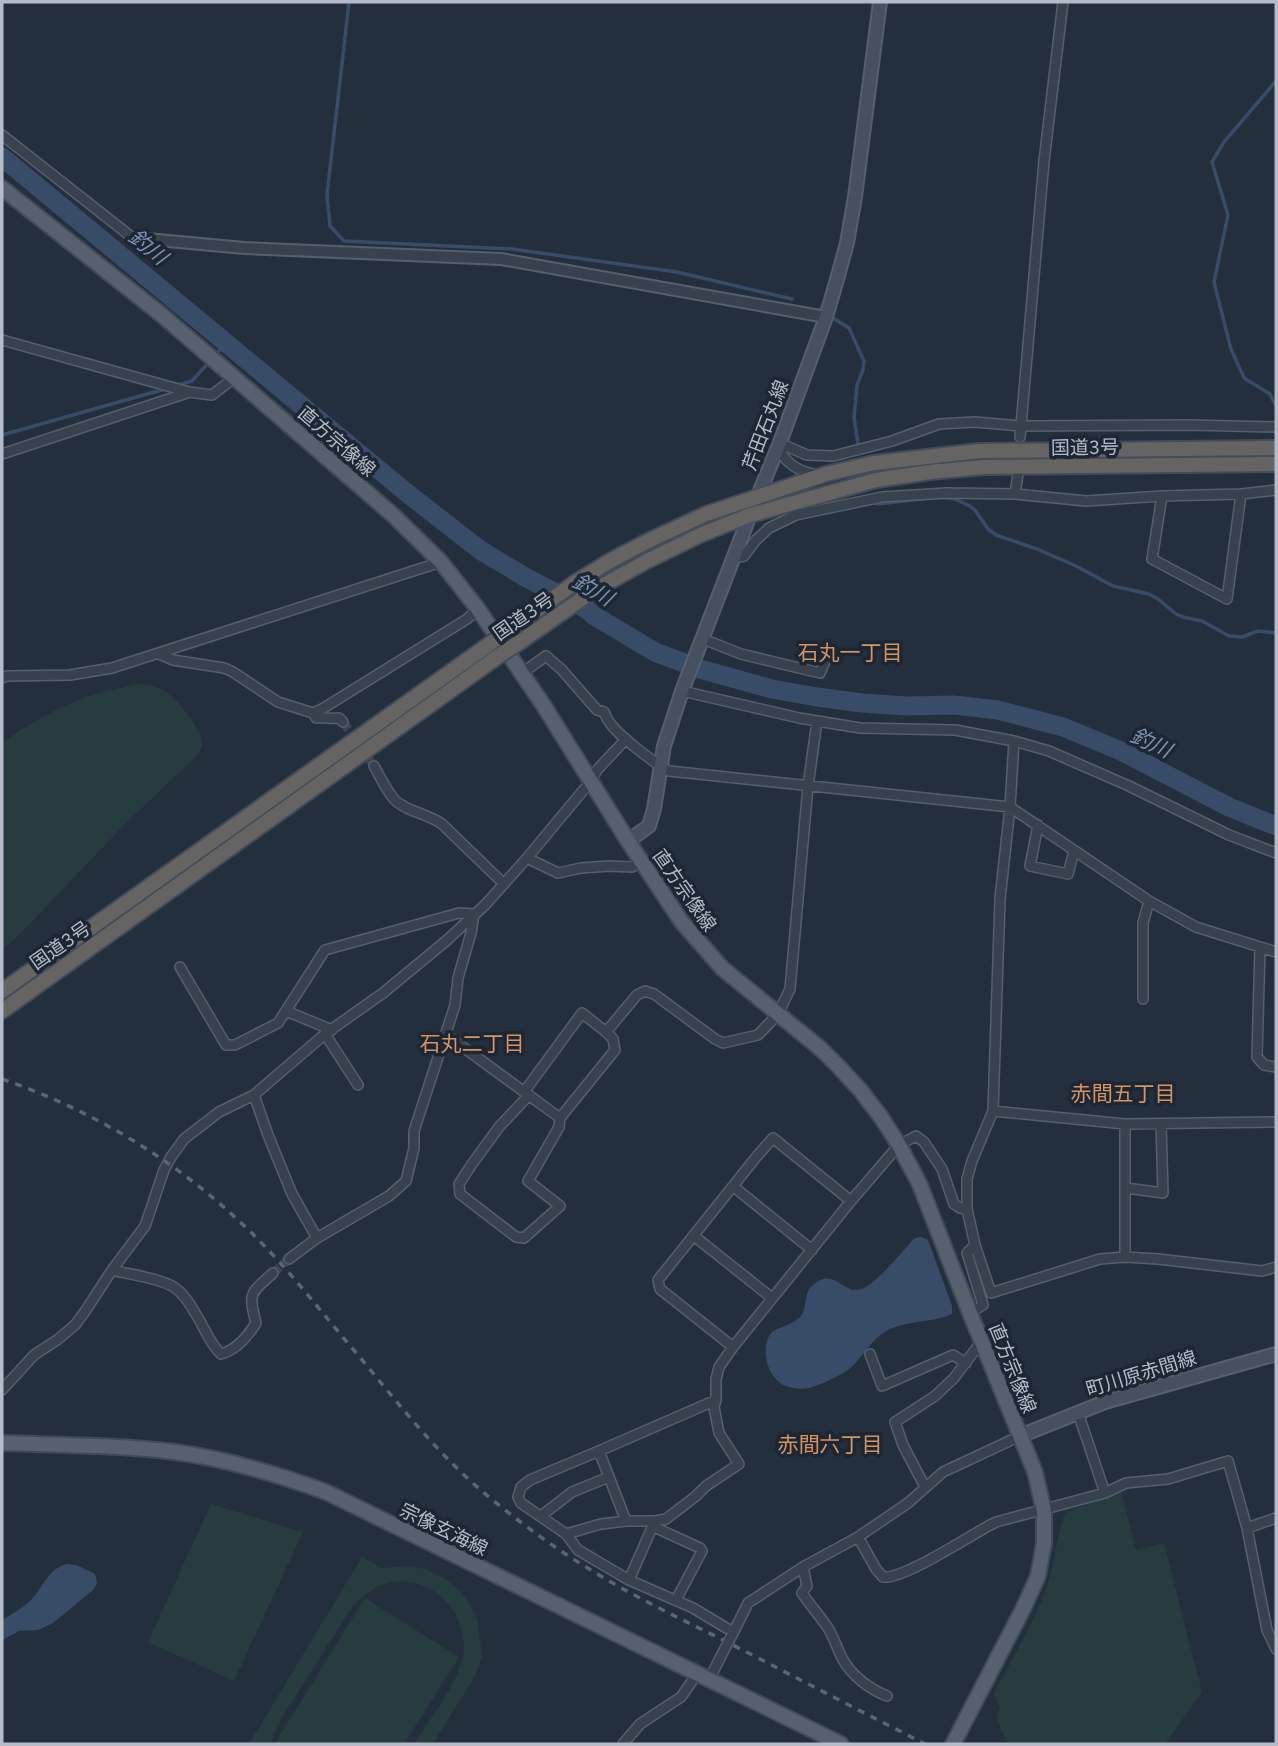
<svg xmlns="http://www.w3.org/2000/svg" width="1278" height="1746" font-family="'IBM Plex Sans','Noto Sans JP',sans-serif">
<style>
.green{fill:#263c3f}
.water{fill:#394c67}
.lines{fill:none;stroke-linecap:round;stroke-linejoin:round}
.stream{stroke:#394c67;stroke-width:3.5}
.river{stroke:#394c67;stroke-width:19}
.minor-tunnel{stroke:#3a4453;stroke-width:9;stroke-dasharray:9 4.5;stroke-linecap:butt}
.minor-casing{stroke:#565f6c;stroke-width:12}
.tertiary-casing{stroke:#565f6c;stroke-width:14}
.secondary-casing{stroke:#565f6c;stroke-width:16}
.primary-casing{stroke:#414a57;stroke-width:18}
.trunk-casing{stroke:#434c59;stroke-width:18}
.minor{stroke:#38414e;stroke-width:9}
.tertiary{stroke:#38414e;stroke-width:10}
.secondary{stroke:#465061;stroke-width:12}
.primary{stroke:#56606e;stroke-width:14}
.trunk{stroke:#656462;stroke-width:14}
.rail{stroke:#5a6575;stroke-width:3.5;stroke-dasharray:7 7;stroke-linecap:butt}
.minor-bridge-casing{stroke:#565f6c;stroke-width:12;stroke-linecap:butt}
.trunk-bridge-casing{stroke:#434c59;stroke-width:18;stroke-linecap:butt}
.minor-bridge{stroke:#38414e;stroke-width:9}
.trunk-bridge{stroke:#656462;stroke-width:14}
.labels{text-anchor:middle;stroke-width:7;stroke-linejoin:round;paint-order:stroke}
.street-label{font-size:19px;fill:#b4bcc9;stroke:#1d2633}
.water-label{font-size:21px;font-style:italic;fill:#7c92b1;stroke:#1d2633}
.neighbourhood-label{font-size:21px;fill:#d59563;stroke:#1d2633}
</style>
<rect width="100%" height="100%" fill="#242f3e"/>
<path class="green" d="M139 684C147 685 154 685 161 689 174 695 202 728 202 743 202 746 200 751 199 754L127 822 16 938 2 949V743C31 722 61 705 95 694 109 690 124 687 139 684Z
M1121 1491 1136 1550 1164 1543 1202 1692 1165 1744H1009L1004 1736 997 1717 1000 1709 994 1694C1010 1662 1029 1630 1043 1597 1055 1569 1055 1541 1065 1513Z
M211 1504 303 1532 234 1681 148 1642Z
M362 1557 381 1568 409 1566 425 1569 445 1579 460 1591 469 1603 477 1619 482 1655 475 1676 433 1744H414C429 1720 463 1677 464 1649 465 1606 426 1572 384 1584 371 1587 359 1600 350 1610L277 1726 271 1744H249Z
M365 1598 459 1657 404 1744H276L275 1743Z"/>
<path class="water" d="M921 1237 928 1240 952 1306V1314C932 1323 909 1320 890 1329 871 1338 863 1358 848 1370 843 1374 816 1387 809 1388 799 1390 786 1388 779 1382 771 1375 766 1365 766 1354 765 1323 783 1332 799 1318 809 1309 802 1294 813 1285 835 1266 842 1295 861 1289 875 1286 904 1249 915 1238Z
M68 1564 76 1565 95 1574 97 1583 93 1590 53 1623 38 1630 19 1631 2 1640V1620C11 1615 21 1609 29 1602 43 1589 48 1567 68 1564Z"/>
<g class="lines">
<path class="stream" d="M349 2 327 195 330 226 344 241 512 249 677 272 792 299
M1276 81 1224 142 1212 162 1228 215 1214 282 1231 349 1244 378 1270 394 1276 406
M833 318 849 328 864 361 863 370 857 385 854 418 858 444
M215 355 227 342
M175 386 192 381 210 361
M2 435 165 389
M940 497 955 499 970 506 975 510 988 529 996 535 1037 549 1076 566 1113 586 1149 594 1158 599 1176 614 1183 617 1202 621 1229 636 1242 637 1258 631 1276 633
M872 502 878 504 929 498"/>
<path class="river" d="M2 157 407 493 480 550 525 577 588 610 593 615 655 652 700 669 772 689 817 697 862 703 907 706 954 705 998 710 1063 727 1121 751 1229 807 1276 826"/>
<path class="minor-tunnel" d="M343 722 374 766
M273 1273 289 1259"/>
<g class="minor-casing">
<path id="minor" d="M2 135 138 242
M2 340 189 392 212 395 234 378
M1020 437 1044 161 1063 2
M2 454 187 393
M818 474C802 474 781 462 779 445H784L807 455 833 456 892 441 939 424 975 422 1021 426 1189 425 1276 427
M1015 494 1018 474
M1162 496 1152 559 1227 599 1241 494
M733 558 744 556 756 540 769 528 796 515 882 497 947 493 1015 494 1086 501 1162 496 1241 494 1276 490
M703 639 741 654 820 673 827 657
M159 654 173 660 224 668 233 672 278 702 313 713 322 709 467 619 478 609
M522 673 546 656 561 669 597 710 604 712C606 716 607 720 610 723 619 736 654 763 669 771L1010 807 1149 901 1196 927 1276 952
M2 678 7 676 70 675 112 668 441 562
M682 691 799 718 860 728 955 730 1014 741 1049 751 1129 786 1229 835 1276 853
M313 713 316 718C324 717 331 719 339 718L343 722
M1014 741 1010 807 1000 899 993 1111 972 1161 967 1179V1209L975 1245 991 1293 1100 1259 1125 1257 1158 1259 1262 1271 1276 1267
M374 766C380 776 390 799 400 804 413 813 428 814 442 824L504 884
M1038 825 1030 866 1068 874 1074 851
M527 858 558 873 581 868 609 866 632 867 641 860
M1260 947 1257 1057 1264 1065 1276 1067
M180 967 226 1045H235L278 1023 325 950 459 913 474 914
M1143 999V923L1149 901
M286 1011 332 1030
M325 1034 358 1085
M445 1034 560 1118
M524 1092 582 1013 606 1032 637 995 645 991 654 994 715 1039 723 1043 758 1035 778 1014 790 989 808 786 817 721
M254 1095 268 1135 292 1194 317 1238
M529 1095 499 1127 472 1164 459 1184 460 1194 516 1237 524 1238 560 1206 528 1181 559 1127 560 1118 615 1050 613 1039 606 1032
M993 1111 1125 1124 1276 1122
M734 1187 812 1250
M1126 1188 1163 1193 1161 1124
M694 1236 772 1298
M1125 1257V1124
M289 1259 317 1238 389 1196 406 1181 414 1148V1131L455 1005 458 978 471 933 474 914
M112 1270C131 1275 155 1277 172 1286 183 1292 191 1306 197 1316 205 1329 210 1344 221 1354 236 1350 248 1336 256 1323 248 1292 250 1294 273 1273
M970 1313 983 1305 967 1253 975 1245
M733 1347 660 1289 658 1280 757 1156 773 1138 851 1201
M870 1354 882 1386 953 1355 966 1363
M2 1390 34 1355 57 1340 75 1325 86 1310 112 1270 145 1226 164 1170 171 1157 184 1139 219 1112 254 1095 325 1034 383 993 446 941 485 905 527 858 591 781 597 770 626 739
M1078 1413 1105 1493
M599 1451 530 1480 521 1487 518 1497 521 1503 566 1534 578 1550 629 1580 693 1608 733 1632
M925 1487 903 1445 895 1422 935 1396 954 1378 981 1342
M541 1516 572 1492 609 1477
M626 1521 599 1451 716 1400
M654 1527 700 1548 702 1551 676 1600
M1247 1528 1276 1518
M566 1534 601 1524 626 1521H655L666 1519 696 1496 706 1486 739 1464 719 1433 714 1407 716 1400V1379L719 1367 733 1347 851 1201 899 1145 916 1136 924 1142 942 1169 954 1204 960 1208 967 1209
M858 1537 876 1569 883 1577C904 1580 973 1533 996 1522L1105 1493 1126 1483 1168 1479 1228 1461 1247 1528 1267 1630 1276 1649
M803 1567 807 1586 802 1593C810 1605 820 1616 828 1628 834 1638 837 1648 842 1658 851 1675 869 1689 887 1696
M629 1580 654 1523
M732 1635 748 1603 803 1567 858 1537 908 1503 943 1472 1020 1436
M709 1680 720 1658
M623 1744 640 1724 681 1697 697 1674"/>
</g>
<g class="tertiary-casing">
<path id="tertiary" d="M138 242 147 239 244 248 501 259 826 317"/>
</g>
<g class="secondary-casing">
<path id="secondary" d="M628 841 649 826 654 809 664 746 682 691 750 515 779 445 826 317 836 283 847 243 855 197 880 2
M1020 1436 1105 1402 1276 1354"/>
</g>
<g class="primary-casing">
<path id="primary" d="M2 188 163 316 393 515 441 562 478 609 544 706 628 841 681 921 722 968 821 1049 838 1066 861 1091 881 1117 899 1145 920 1185 970 1313 1035 1472 1044 1511V1543L1038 1576 1023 1609 953 1744
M2 1443C59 1445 118 1445 175 1452 227 1459 277 1474 326 1492L841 1744"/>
</g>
<g class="trunk-casing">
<path id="trunk" d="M505 633 576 582 610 561 646 542 706 514 826 474 874 463 979 451 1276 448
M514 646 593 591 645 562 700 535 750 515 876 480 930 472 984 467 1276 464
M2 991 491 643
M2 1011 500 655"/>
</g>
<use href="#minor" class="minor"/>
<use href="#tertiary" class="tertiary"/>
<use href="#secondary" class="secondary"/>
<use href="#primary" class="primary"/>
<use href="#trunk" class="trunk"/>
<path class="rail" d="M2 1079C89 1109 171 1157 239 1221 283 1261 319 1310 358 1355 397 1402 436 1452 483 1492 515 1519 550 1545 586 1567 632 1596 681 1619 729 1643 795 1677 860 1711 925 1744"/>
<g class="minor-bridge-casing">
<path id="minor-bridge" d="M720 1658 732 1635"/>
</g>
<g class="trunk-bridge-casing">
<path id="trunk-bridge" d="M491 643 505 633
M500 655 514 646"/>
</g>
<use href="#minor-bridge" class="minor-bridge"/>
<use href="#trunk-bridge" class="trunk-bridge"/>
</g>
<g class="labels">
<g class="street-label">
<text transform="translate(765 425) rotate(-69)" y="7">芹田石丸線</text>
<text transform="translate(337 441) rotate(41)" y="7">直方宗像線</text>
<text transform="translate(1085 447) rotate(-1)" y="7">国道3号</text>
<text transform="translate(523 616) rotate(-35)" y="7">国道3号</text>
<text transform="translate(685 890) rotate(55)" y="7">直方宗像線</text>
<text transform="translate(60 945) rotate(-35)" y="7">国道3号</text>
<text transform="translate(1013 1368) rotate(68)" y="7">直方宗像線</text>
<text transform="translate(1141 1373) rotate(-17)" y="7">町川原赤間線</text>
<text transform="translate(444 1529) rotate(26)" y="7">宗像玄海線</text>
</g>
<g class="water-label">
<text transform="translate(148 247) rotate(39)" y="7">釣川</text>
<text transform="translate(593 590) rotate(30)" y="7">釣川</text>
<text transform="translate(1151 743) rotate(25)" y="7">釣川</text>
</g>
<g class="neighbourhood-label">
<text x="850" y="660">石丸一丁目</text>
<text x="472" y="1051">石丸二丁目</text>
<text x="1123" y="1101">赤間五丁目</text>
<text x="830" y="1452">赤間六丁目</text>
</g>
</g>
<rect width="1278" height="1746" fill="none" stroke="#b4bcc9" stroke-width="7"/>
</svg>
